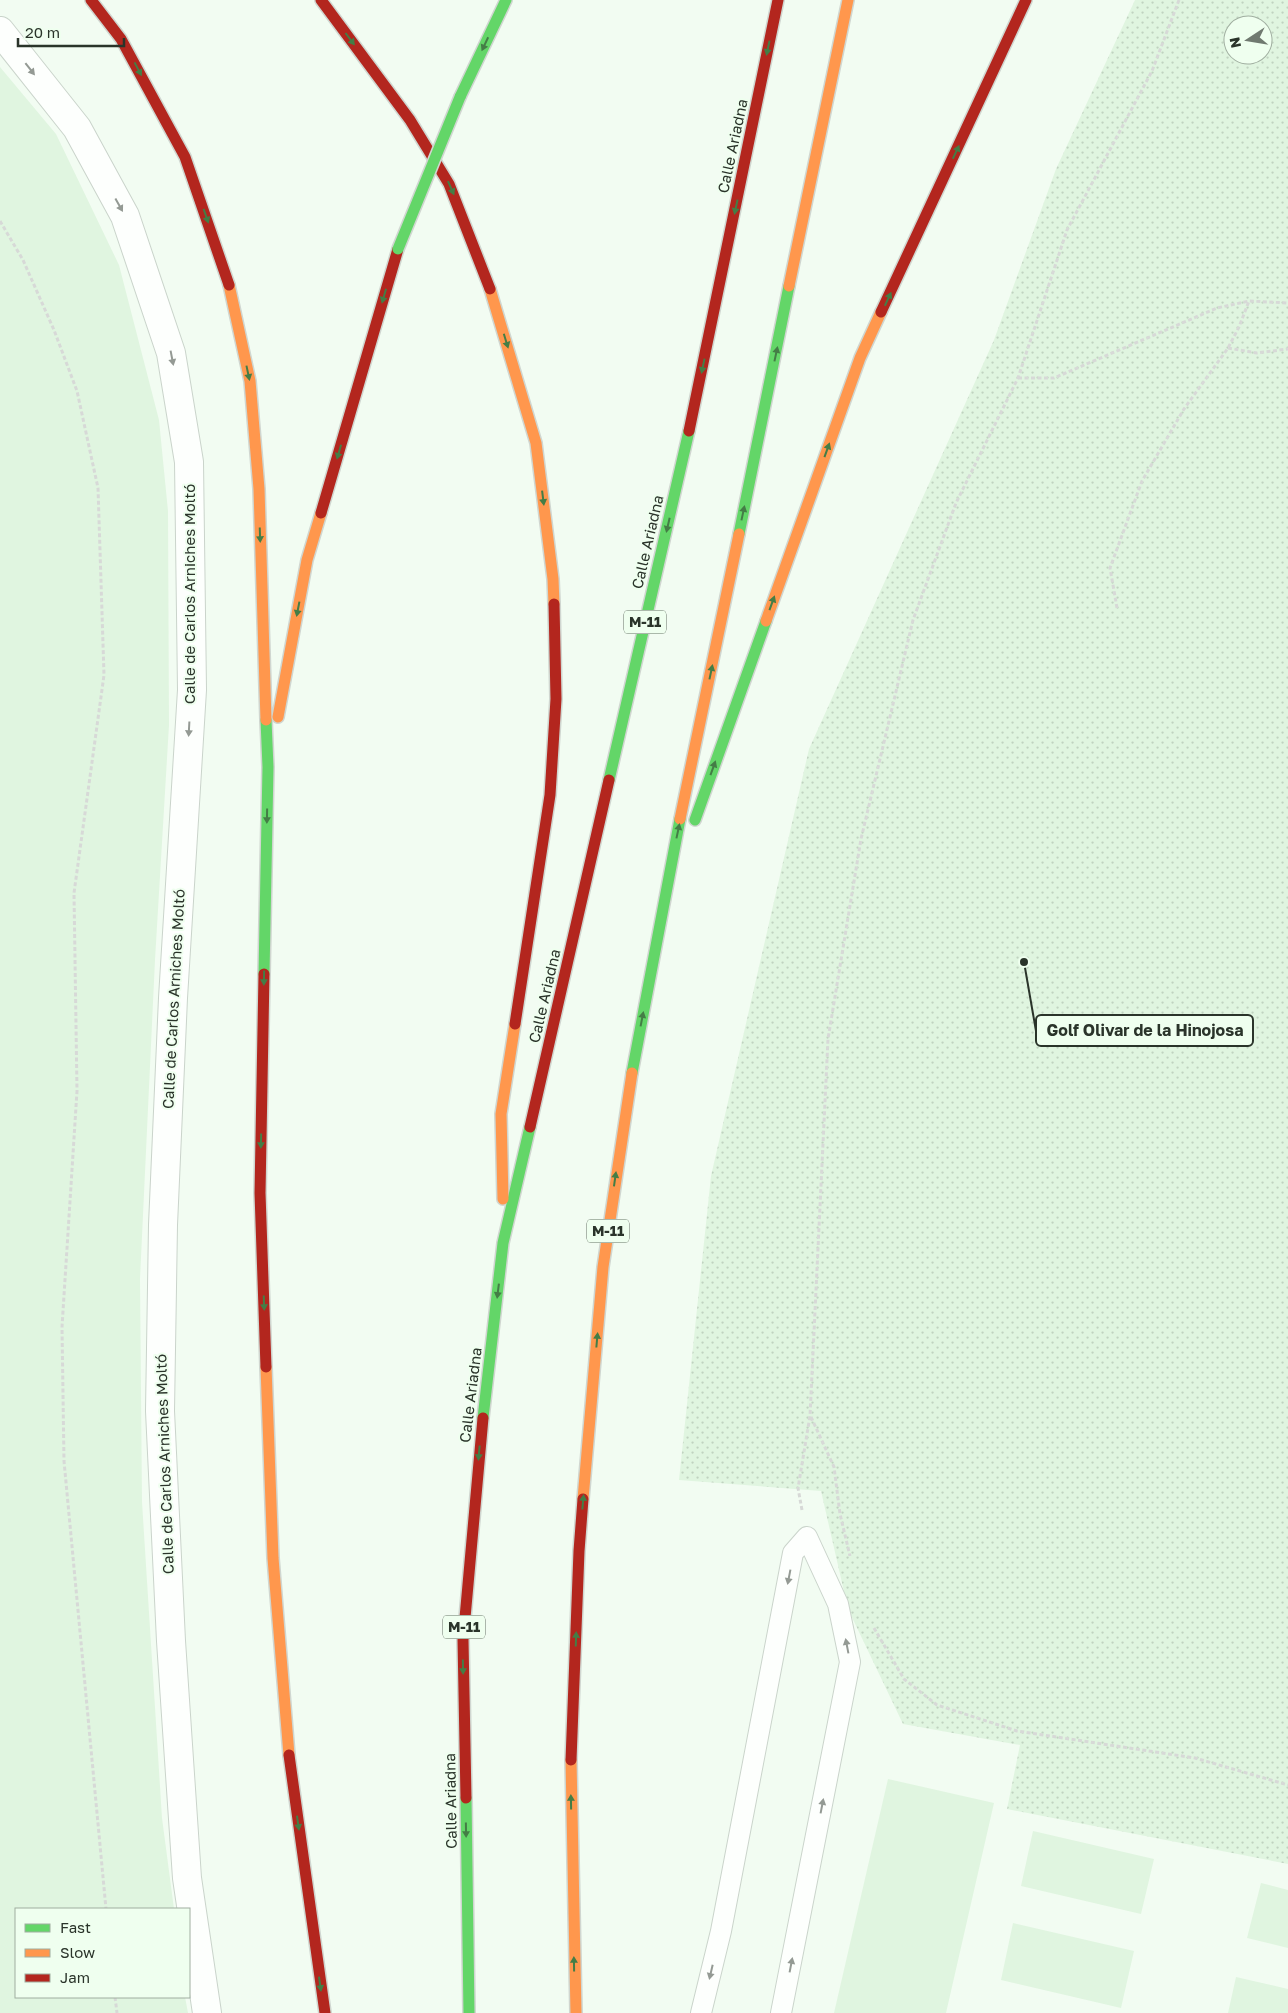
<svg xmlns="http://www.w3.org/2000/svg" width="1288" height="2013" font-family="'Golos Text',sans-serif">
<style>
.green{fill:url(#green-dots);fill-rule:evenodd}
.pitch{fill:#e0f5e0}
.lines{fill:none;stroke-linecap:round;stroke-linejoin:round}
.lane-casing{stroke:#cad4cb;stroke-width:22}
.street-casing{stroke:#cad4cb;stroke-width:30}
.fast-casing{stroke:#d0d6d0;stroke-width:14}
.slow-casing{stroke:#d0d6d0;stroke-width:14}
.jam-casing{stroke:#d0d6d0;stroke-width:14}
.path{stroke:#d7d9d7;stroke-width:3;stroke-dasharray:4 2.5;stroke-linecap:butt}
.lane{stroke:#fdfffd;stroke-width:20}
.street{stroke:#fdfffd;stroke-width:28}
.fast{stroke:#63d668;stroke-width:11}
.slow{stroke:#ff974d;stroke-width:11}
.jam{stroke:#b3261e;stroke-width:11}
.fast-bridge-casing{stroke:#d0d6d0;stroke-width:14;stroke-linecap:butt}
.fast-bridge{stroke:#63d668;stroke-width:11}
.oneway{fill:#447d46}
.oneway2{fill:#949a94}
.labels{text-anchor:middle;stroke-width:4;stroke-linejoin:round;paint-order:stroke}
.shield{fill:#efffef;stroke:#657165;stroke-width:1}
.shield-label{font-size:14px;font-weight:bold;fill:#2a342a}
.street-label{font-size:15px;fill:#2a342a;stroke:#efffef}
.leader{fill:none;stroke:#2a342a;stroke-width:2}
.callout-dot{fill:#2a342a;stroke:#efffef;stroke-width:2}
.callout{fill:#efffef;stroke:#2a342a;stroke-width:2}
.callout-label{font-size:16px;text-anchor:middle;font-weight:bold;fill:#2a342a}
</style>
<defs>
<pattern id="green-dots" width="8" height="8" patternUnits="userSpaceOnUse" patternTransform="scale(1.25)"><rect width="8" height="8" fill="#e0f5e0"/><path d="M2 2h.1M6 6h.1" fill="none" stroke="#c0d3c0" stroke-width="1.8" stroke-linecap="round"/></pattern>
</defs>
<rect width="100%" height="100%" fill="#f2fcf2"/>
<path class="green" d="M1135 0H1288V1864L1007 1809 1020 1745 903 1724 848 1609 821 1491 679 1480 711 1176 809 749 994 340 1056 169ZM1233 25H1263V55H1233Z"/>
<path class="pitch" d="M0 67 56 134 119 265 159 420 168 511 169 725 155 960 140 1279 142 1502 162 1818 174 1909H16V1997H185L188 2013H0Z
M888 1779 994 1803 946 2013H834Z
M1033 1831 1154 1859 1141 1914 1021 1886Z
M1261 1883 1288 1890V1948L1247 1938Z
M1013 1923 1134 1951 1121 2008 1001 1980Z
M1236 1977 1288 1989V2013H1228Z"/>
<g class="lines">
<g class="lane-casing">
<path id="lane" d="M701 2013 721 1931 793 1553 807 1537 838 1604 850 1662 781 2013"/>
</g>
<g class="street-casing">
<path id="street" d="M0 31 77 128 125 216 171 353 189 462 192 690 173 998 163 1225 160 1411 171 1641 187 1878 207 2013"/>
</g>
<g class="fast-casing">
<path id="fast" d="M460 97 506 0
M739 534 789 286
M609 780 689 431
M695 820 766 621
M264 974 268 767 266 720
M632 1073 680 819
M483 1418 503 1243 530 1127
M466 1798 469 2013"/>
</g>
<g class="slow-casing">
<path id="slow" d="M229 285 250 381 259 489 266 720
M789 286 848 0
M490 289 536 443 553 579 554 604
M766 621 860 358 881 312
M278 717 307 560 321 513
M680 819 739 534
M503 1199 501 1114 515 1024
M266 1367 273 1558 289 1755
M583 1499 603 1267 632 1073
M571 1760 576 2013"/>
</g>
<g class="jam-casing">
<path id="jam" d="M91 0 121 39 185 157 229 285
M321 0 410 120 449 184 490 289
M881 312 1026 0
M689 431 778 0
M321 513 398 249
M264 974 260 1193 266 1367
M515 1024 550 795 556 699 554 604
M530 1127 609 780
M289 1755 325 2013
M571 1760 579 1551 583 1499
M466 1798 463 1640 483 1418"/>
</g>
<path class="path" d="M0 221 23 260 54 330 77 391 98 488 104 675 74 893 77 1091 62 1327 64 1461 106 1909
M1228 348 1257 353 1288 349
M1018 378H1054L1217 308 1249 301 1288 303
M1117 608 1110 568 1142 481 1184 409 1228 348 1239 327 1249 301
M811 1417 834 1467 840 1514 850 1556
M802 1510 798 1488 810 1416 828 1039 861 839 913 620 956 503 1018 378 1067 230 1152 71 1179 0
M874 1628 904 1679 937 1705 1017 1731 1195 1758 1288 1785
M115 1997 117 2013"/>
<use href="#lane" class="lane"/>
<use href="#street" class="street"/>
<use href="#fast" class="fast"/>
<use href="#slow" class="slow"/>
<use href="#jam" class="jam"/>
<g class="fast-bridge-casing">
<path id="fast-bridge" d="M398 249 460 97"/>
</g>
<use href="#fast-bridge" class="fast-bridge"/>
</g>
<defs><path id="oneway-solid" d="M-6-.8H1V-3.2L6.5 0L1 3.2V.8H-6Z" transform="scale(1.25)"/></defs>
<g class="oneway">
<use href="#oneway-solid" transform="translate(350 39) rotate(53)"/>
<use href="#oneway-solid" transform="translate(485 44) rotate(115)"/>
<use href="#oneway-solid" transform="translate(768 48) rotate(102)"/>
<use href="#oneway-solid" transform="translate(138 69) rotate(62)"/>
<use href="#oneway-solid" transform="translate(956 152) rotate(-65)"/>
<use href="#oneway-solid" transform="translate(451 188) rotate(66)"/>
<use href="#oneway-solid" transform="translate(736 207) rotate(102)"/>
<use href="#oneway-solid" transform="translate(206 216) rotate(71)"/>
<use href="#oneway-solid" transform="translate(384 296) rotate(106)"/>
<use href="#oneway-solid" transform="translate(888 299) rotate(-65)"/>
<use href="#oneway-solid" transform="translate(506 341) rotate(73)"/>
<use href="#oneway-solid" transform="translate(776 354) rotate(-78)"/>
<use href="#oneway-solid" transform="translate(703 366) rotate(102)"/>
<use href="#oneway-solid" transform="translate(248 373) rotate(78)"/>
<use href="#oneway-solid" transform="translate(827 450) rotate(-70)"/>
<use href="#oneway-solid" transform="translate(339 452) rotate(106)"/>
<use href="#oneway-solid" transform="translate(543 498) rotate(83)"/>
<use href="#oneway-solid" transform="translate(743 513) rotate(-78)"/>
<use href="#oneway-solid" transform="translate(668 525) rotate(103)"/>
<use href="#oneway-solid" transform="translate(260 535) rotate(88)"/>
<use href="#oneway-solid" transform="translate(772 603) rotate(-70)"/>
<use href="#oneway-solid" transform="translate(298 609) rotate(101)"/>
<use href="#oneway-solid" transform="translate(711 672) rotate(-78)"/>
<use href="#oneway-solid" transform="translate(713 768) rotate(-70)"/>
<use href="#oneway-solid" transform="translate(267 816) rotate(91)"/>
<use href="#oneway-solid" transform="translate(678 831) rotate(-78)"/>
<use href="#oneway-solid" transform="translate(264 978) rotate(91)"/>
<use href="#oneway-solid" transform="translate(642 1019) rotate(-79)"/>
<use href="#oneway-solid" transform="translate(261 1141) rotate(91)"/>
<use href="#oneway-solid" transform="translate(615 1179) rotate(-82)"/>
<use href="#oneway-solid" transform="translate(498 1291) rotate(97)"/>
<use href="#oneway-solid" transform="translate(264 1303) rotate(88)"/>
<use href="#oneway-solid" transform="translate(597 1340) rotate(-85)"/>
<use href="#oneway-solid" transform="translate(479 1453) rotate(95)"/>
<use href="#oneway-solid" transform="translate(583 1502) rotate(-85)"/>
<use href="#oneway-solid" transform="translate(576 1639) rotate(-88)"/>
<use href="#oneway-solid" transform="translate(463 1667) rotate(89)"/>
<use href="#oneway-solid" transform="translate(571 1802) rotate(-91)"/>
<use href="#oneway-solid" transform="translate(298 1823) rotate(82)"/>
<use href="#oneway-solid" transform="translate(466 1830) rotate(89)"/>
<use href="#oneway-solid" transform="translate(574 1964) rotate(-91)"/>
<use href="#oneway-solid" transform="translate(320 1984) rotate(82)"/>
</g>
<g class="oneway2">
<use href="#oneway-solid" transform="translate(30 69) rotate(52)"/>
<use href="#oneway-solid" transform="translate(119 205) rotate(61)"/>
<use href="#oneway-solid" transform="translate(172 358) rotate(79)"/>
<use href="#oneway-solid" transform="translate(189 729) rotate(93)"/>
<use href="#oneway-solid" transform="translate(789 1577) rotate(101)"/>
<use href="#oneway-solid" transform="translate(847 1646) rotate(-101)"/>
<use href="#oneway-solid" transform="translate(822 1806) rotate(-79)"/>
<use href="#oneway-solid" transform="translate(791 1965) rotate(-79)"/>
<use href="#oneway-solid" transform="translate(711 1972) rotate(103)"/>
</g>
<g class="labels">
<g class="shield">
<rect x="624" y="610.5" width="42" height="23" rx="4"/>
<rect x="587" y="1219.5" width="42" height="23" rx="4"/>
<rect x="443" y="1615.5" width="42" height="23" rx="4"/>
</g>
<g class="shield-label">
<text x="645" y="627">M-11</text>
<text x="608" y="1236">M-11</text>
<text x="464" y="1632">M-11</text>
</g>
<g class="street-label">
<text transform="translate(733 146) rotate(-78)" y="5">Calle Ariadna</text>
<text transform="translate(648 542) rotate(-77)" y="5">Calle Ariadna</text>
<text transform="translate(190 594) rotate(-90)" y="5">Calle de Carlos Arniches Moltó</text>
<text transform="translate(545 996) rotate(-77)" y="5">Calle Ariadna</text>
<text transform="translate(174 999) rotate(-87)" y="5">Calle de Carlos Arniches Moltó</text>
<text transform="translate(471 1395) rotate(-83)" y="5">Calle Ariadna</text>
<text transform="translate(165 1464) rotate(-92)" y="5">Calle de Carlos Arniches Moltó</text>
<text transform="translate(451 1801) rotate(-91)" y="5">Calle Ariadna</text>
</g>
</g>
<path class="leader" d="M1024 962L1036 1031"/>
<circle class="callout-dot" cx="1024" cy="962" r="5"/>
<rect class="callout" x="1036" y="1015" width="217" height="31" rx="5"/>
<g class="callout-label">
<text x="1145" y="1036">Golf Olivar de la Hinojosa</text>
</g>
<rect x="15" y="1908" width="175" height="90" fill="#efffef" stroke="#a0aea0"/>
<rect x="25" y="1924" width="25" height="8" fill="#63d668" stroke="#a0aea0"/>
<text x="60" y="1933" font-size="15" fill="#2a342a">Fast</text>
<rect x="25" y="1949" width="25" height="8" fill="#ff974d" stroke="#a0aea0"/>
<text x="60" y="1958" font-size="15" fill="#2a342a">Slow</text>
<rect x="25" y="1974" width="25" height="8" fill="#b3261e" stroke="#a0aea0"/>
<text x="60" y="1983" font-size="15" fill="#2a342a">Jam</text>
<g transform="translate(1248 40) rotate(258)"><circle r="24" fill="#efffef" stroke="#a0aea0"/>
<path d="M0-4L9 19L0 12L-9 19Z" fill="#707a70"/>
<text y="-8" font-size="14" font-weight="bold" text-anchor="middle" fill="#2a342a">N</text>
</g>
<path d="M18 38v8h106v-8" fill="none" stroke="#2a342a" stroke-width="2.5"/>
<text x="25" y="38" font-size="15" fill="#2a342a" stroke="#efffef" stroke-width="4" paint-order="stroke">20 m</text>
</svg>
